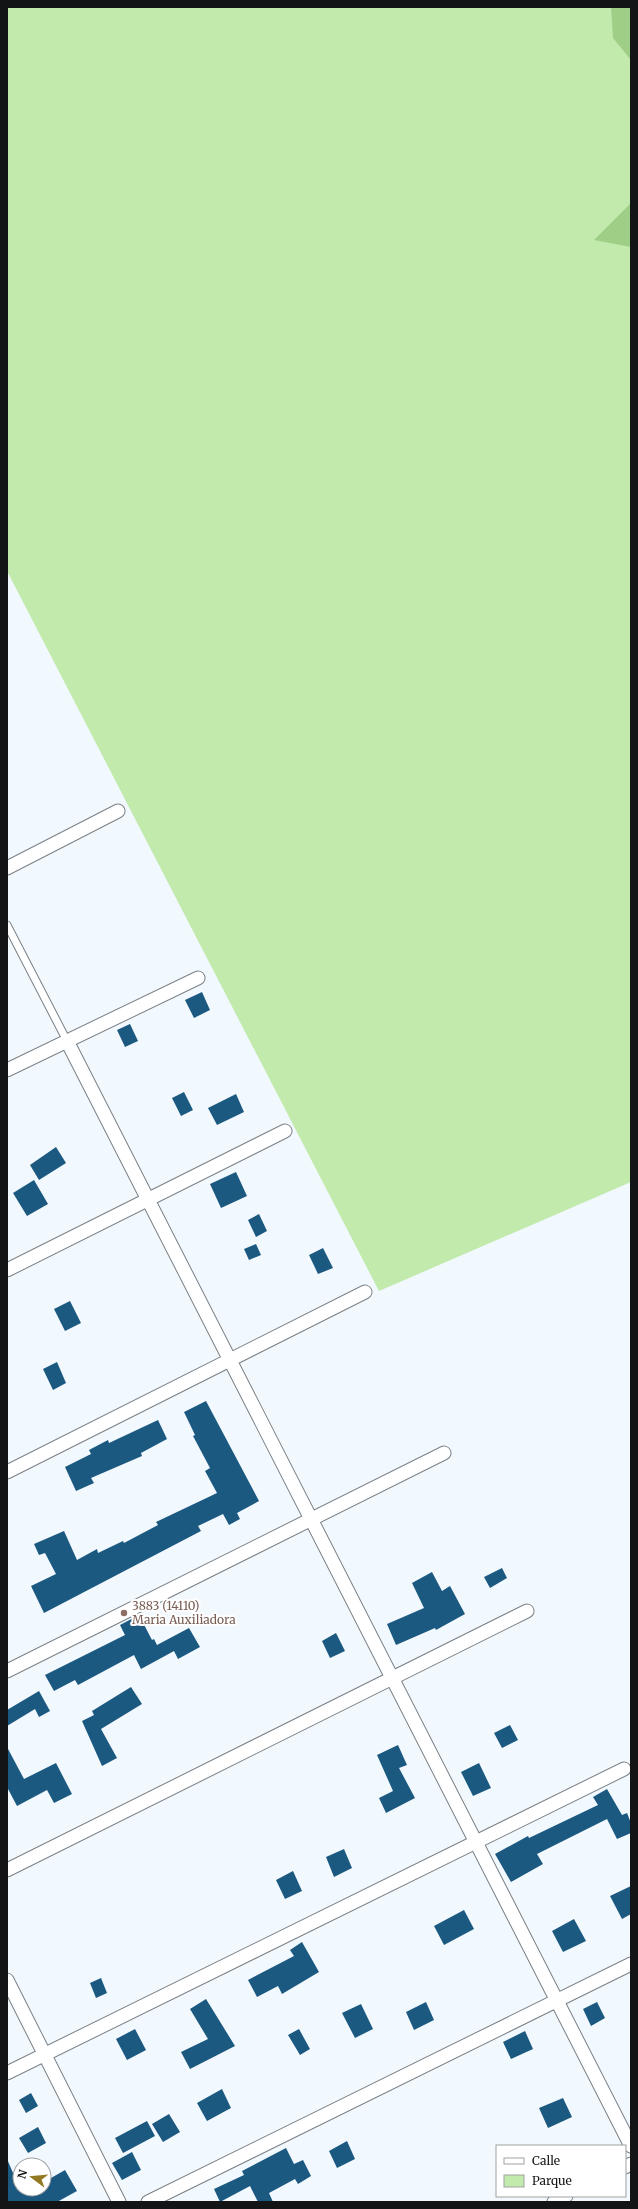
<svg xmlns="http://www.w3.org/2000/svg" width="638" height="2209" font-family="Merriweather,serif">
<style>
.green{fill:#c1eaac}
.forest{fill:#9fcf86}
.building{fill:#1c5981}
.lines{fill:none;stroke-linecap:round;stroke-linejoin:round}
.lane-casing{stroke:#7a8086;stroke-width:9}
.street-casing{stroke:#7a8086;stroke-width:15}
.lane{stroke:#fff;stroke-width:7}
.street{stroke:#fff;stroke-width:13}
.education-dot{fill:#8d6e63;stroke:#fff;stroke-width:1.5}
.labels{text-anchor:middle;stroke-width:4;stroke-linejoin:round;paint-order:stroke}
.education-label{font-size:12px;fill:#785e54;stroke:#fff;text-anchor:start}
</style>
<rect width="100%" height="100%" fill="#f1f8fe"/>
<path class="green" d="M7 7H631V1182L379 1291 7 571Z"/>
<path class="forest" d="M611 7H631V60L613 38Z
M631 203V247L594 240Z"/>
<path class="building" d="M202 992 210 1010 194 1018 185 1000Z
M130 1024 138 1041 125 1047 117 1030Z
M184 1092 193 1110 181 1116 172 1098Z
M236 1094 244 1112 217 1125 208 1108Z
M56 1147 66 1163 39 1180 30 1165Z
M236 1172 247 1196 221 1208 210 1184Z
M34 1180 48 1204 27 1216 13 1193Z
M259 1214 267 1231 256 1237 248 1220Z
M256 1244 261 1255 249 1260 244 1249Z
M323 1248 333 1268 318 1274 309 1255Z
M70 1301 81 1323 65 1331 54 1309Z
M57 1362 66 1383 53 1390 43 1369Z
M206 1401 259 1501 237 1513 240 1519 229 1525 223 1514 198 1526 201 1531 44 1613 31 1586 56 1574 45 1553 39 1555 34 1544 64 1531 77 1560 97 1549 98 1553 123 1541 124 1543 158 1525 156 1522 217 1493 205 1471 210 1468 193 1436 195 1435 184 1412Z
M158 1420 167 1439 141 1453 142 1456 91 1478 94 1483 76 1491 65 1467 91 1454 89 1450 108 1440 109 1443Z
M502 1568 507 1578 490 1588 484 1577Z
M432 1572 442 1591 450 1586 465 1614 436 1630 435 1628 396 1645 387 1624 424 1608 412 1583Z
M139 1615 152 1640 154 1639 157 1645 189 1628 200 1647 178 1659 174 1651 141 1669 134 1655 78 1685 75 1680 54 1691 45 1675 125 1635 120 1625Z
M336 1633 345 1651 330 1658 322 1641Z
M131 1687 142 1704 101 1729 117 1758 102 1766 82 1721 94 1715 92 1711Z
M39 1691 50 1711 39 1717 35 1709 7 1726V1710Z
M510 1725 518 1740 502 1748 494 1733Z
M398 1745 407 1765 399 1768 415 1798 386 1813 379 1798 393 1791 377 1755Z
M7 1747 24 1779 56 1763 72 1794 54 1803 47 1790 17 1806 7 1787Z
M479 1763 491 1788 473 1796 461 1772Z
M607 1789 622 1815 627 1813 631 1823V1833L617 1839 607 1819 537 1854 543 1864 511 1882 495 1854 528 1836 529 1838 598 1805 593 1797Z
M344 1849 352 1868 334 1877 326 1857Z
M293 1871 302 1891 285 1899 276 1880Z
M631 1886V1914L622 1919 610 1896Z
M464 1910 474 1929 444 1945 434 1926Z
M574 1919 586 1941 563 1952 552 1931Z
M302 1942 319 1972 282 1994 278 1986 257 1997 248 1980 294 1956 290 1950Z
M101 1978 107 1993 96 1998 90 1983Z
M206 1999 235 2046 190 2069 181 2052 208 2039 190 2009Z
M426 2002 434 2020 414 2030 406 2012Z
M597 2002 605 2018 591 2026 583 2009Z
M361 2004 373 2029 355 2038 342 2013Z
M135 2029 146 2050 127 2060 116 2039Z
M299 2029 310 2049 300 2055 288 2035Z
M525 2031 533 2049 511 2059 503 2042Z
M222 2089 231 2108 207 2121 197 2103Z
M31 2093 38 2106 26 2113 19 2100Z
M563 2098 572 2117 548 2128 539 2108Z
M169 2114 180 2132 163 2142 152 2124Z
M147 2121 155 2136 123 2153 115 2138Z
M38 2127 46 2143 28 2153 19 2138Z
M347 2141 355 2159 337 2168 329 2151Z
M286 2148 294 2164 303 2160 311 2176 298 2184 295 2179 269 2193 273 2202H258L250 2186 220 2202 214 2189 244 2175 242 2171Z
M132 2152 141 2170 122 2180 112 2163Z
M7 2159 20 2189H44V2182L65 2170 77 2191 57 2202H7Z"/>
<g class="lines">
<g class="lane-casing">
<path id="lane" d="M7 925 67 1041"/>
</g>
<g class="street-casing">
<path id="street" d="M7 868 118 811
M67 1041 631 2146
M7 1070 198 978
M7 1270 285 1131
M7 1472 365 1292
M7 1671 444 1453
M7 1870 527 1611
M7 1980 119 2202
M7 2073 624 1769
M625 2167 631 2164
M148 2202 631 1964
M554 2202 566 2196"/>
</g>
<use href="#lane" class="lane"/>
<use href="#street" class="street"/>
</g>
<circle class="education-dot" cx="124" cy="1613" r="4"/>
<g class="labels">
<g class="education-label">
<text x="132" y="1610">3883 (14110)<tspan x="132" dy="14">Maria Auxiliadora</tspan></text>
</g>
</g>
<rect width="638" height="2209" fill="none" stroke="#121416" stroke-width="16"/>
<rect x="496" y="2145" width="130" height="52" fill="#ffffff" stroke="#a0a1a2"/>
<rect x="504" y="2158" width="20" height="6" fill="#ffffff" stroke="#a0a1a2"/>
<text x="532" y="2165" font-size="12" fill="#121416">Calle</text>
<rect x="504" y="2175" width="20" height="12" fill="#c1eaac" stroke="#a0a1a2"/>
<text x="532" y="2185" font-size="12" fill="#121416">Parque</text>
<g transform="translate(32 2177) rotate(286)"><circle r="19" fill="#ffffff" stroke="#a0a1a2"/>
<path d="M0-3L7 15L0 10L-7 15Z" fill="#937920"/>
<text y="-6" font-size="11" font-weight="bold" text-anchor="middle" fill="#121416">N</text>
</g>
</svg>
